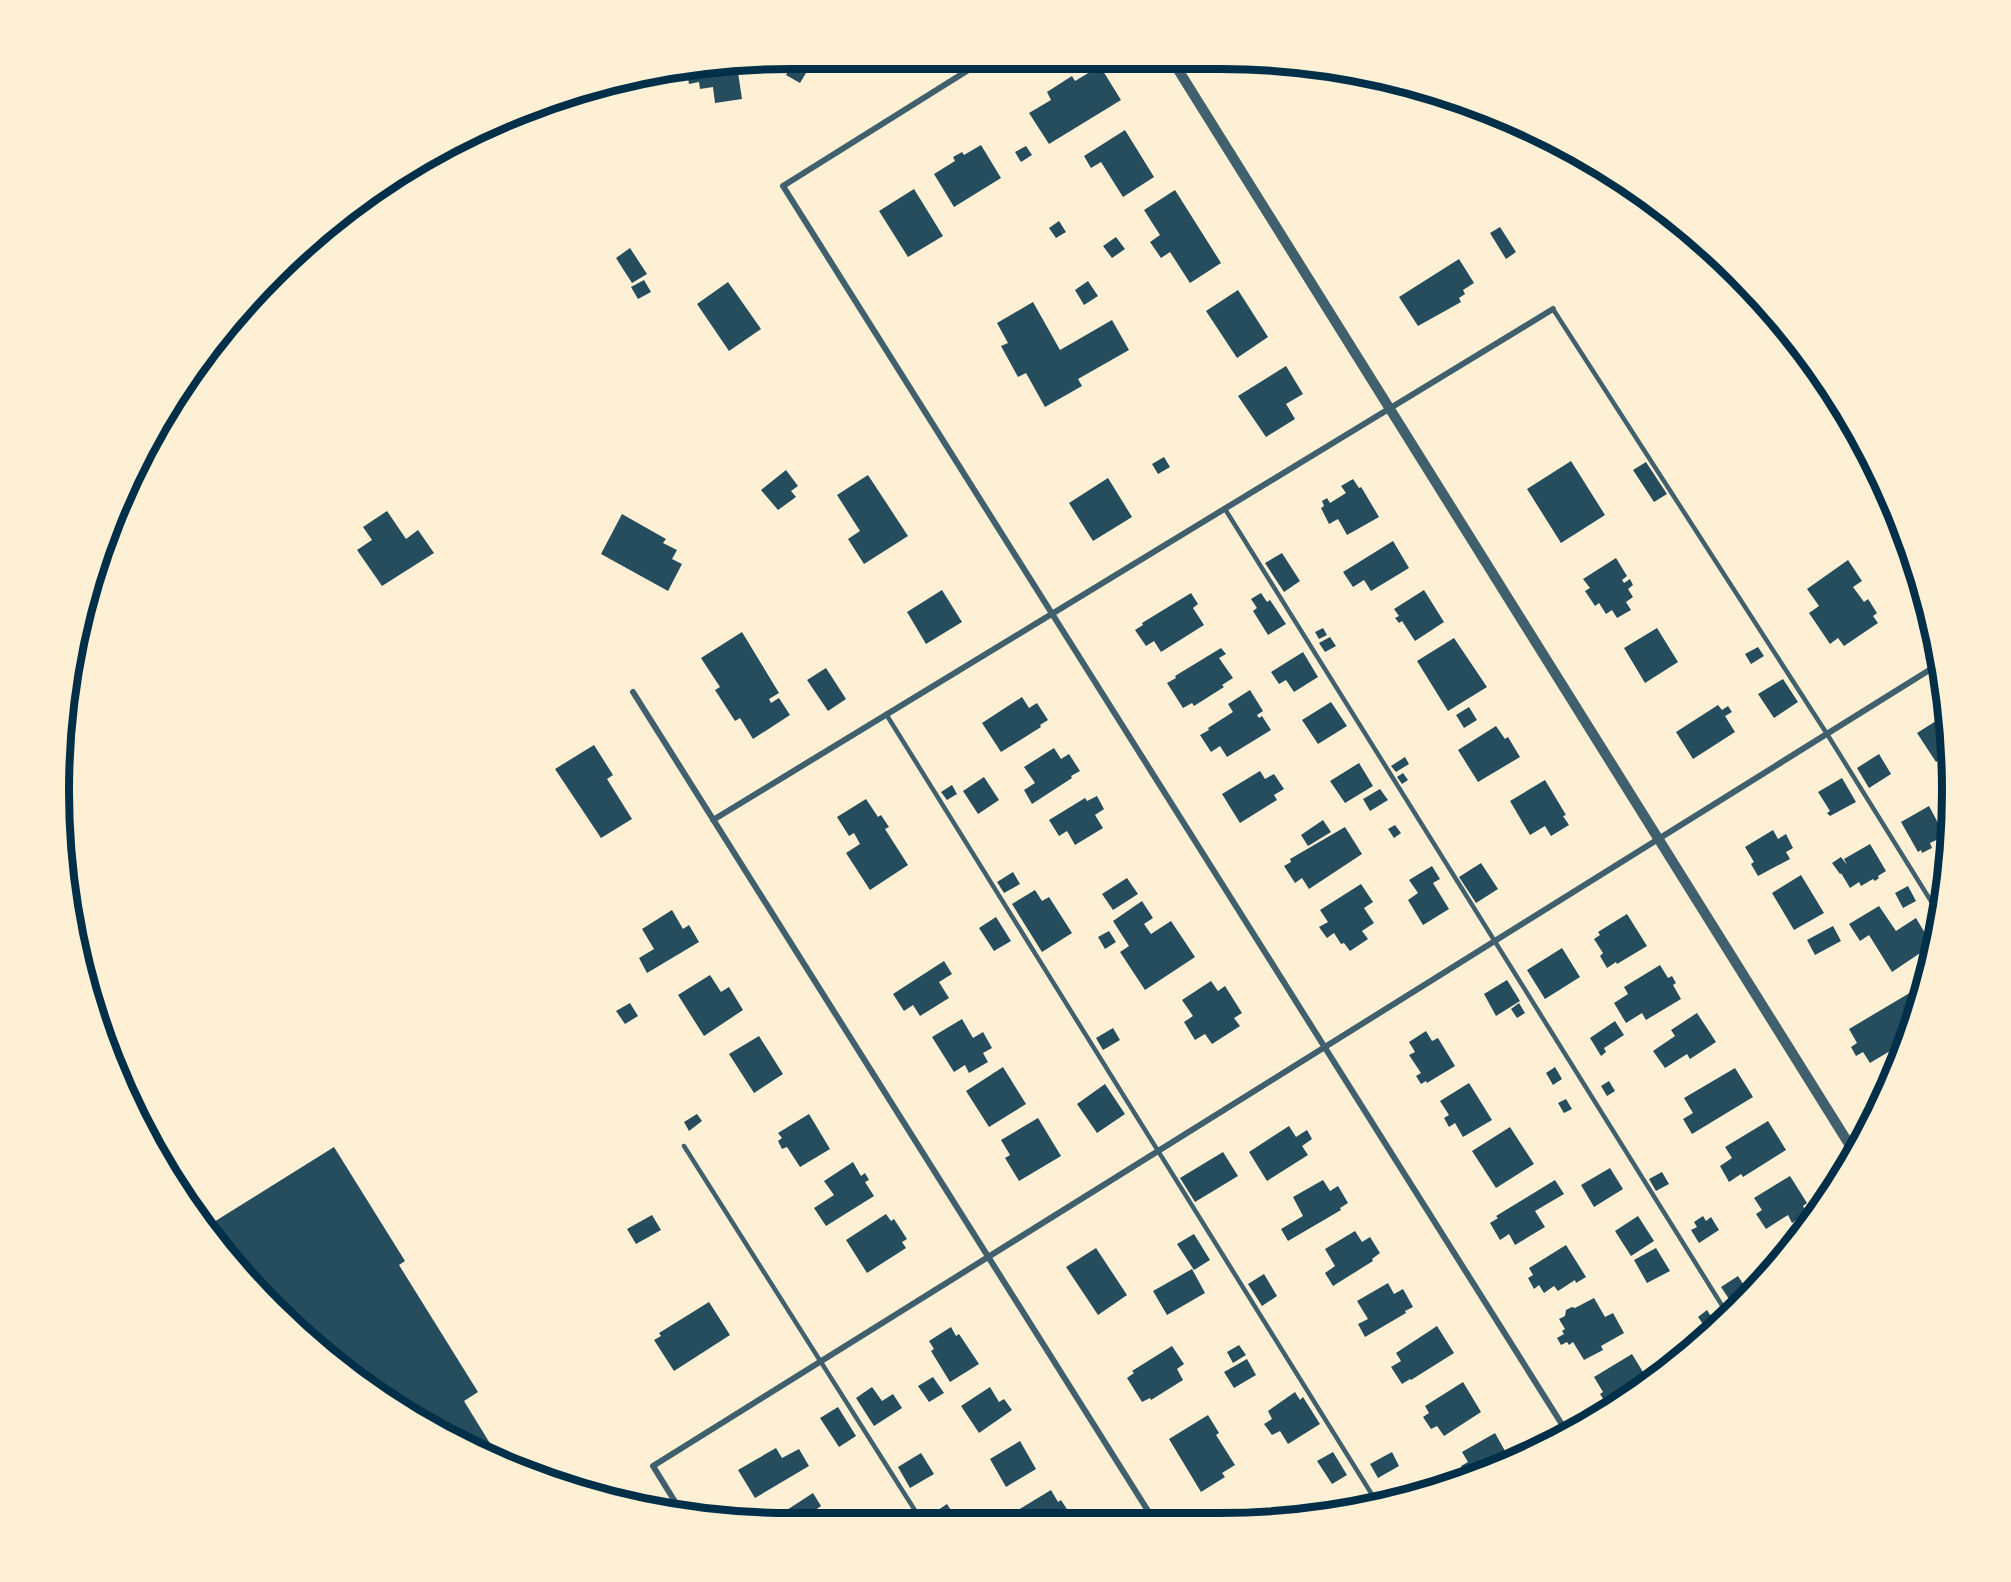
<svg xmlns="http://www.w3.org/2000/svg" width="2011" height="1582" font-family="Commissioner,sans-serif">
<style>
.building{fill:#264d5e}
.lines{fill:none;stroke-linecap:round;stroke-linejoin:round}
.service{stroke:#3f606c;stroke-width:4.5}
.minor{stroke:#3f606c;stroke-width:6}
.tertiary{stroke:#3f606c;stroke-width:10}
.rim{fill:none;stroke:#003049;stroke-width:8}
</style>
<rect width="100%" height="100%" fill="#fdf0d5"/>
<path class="building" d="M786 59 791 58 798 59 793 64Z
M792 65 806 73 800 83 786 75Z
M737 66 742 99 715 103 713 87 700 89 699 82 689 84 687 73Z
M1100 66 1121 100 1049 144 1029 113 1051 100 1047 92 1072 76 1075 81Z
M629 80 615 94 604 83Z
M1125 130 1154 177 1123 197 1101 162 1091 168 1084 156Z
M981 145 1001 178 954 207 934 174 955 161 953 157 962 152 964 155Z
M1026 146 1032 155 1021 162 1015 152Z
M914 189 943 236 908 257 879 211Z
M1175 190 1221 263 1190 283 1170 252 1161 258 1150 242 1160 235 1144 210Z
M1059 221 1066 232 1056 238 1049 228Z
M1500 227 1516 252 1506 259 1490 233Z
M1116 237 1125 249 1112 258 1103 246Z
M630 248 647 274 632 283 616 258Z
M1459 259 1474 283 1463 290 1465 294 1459 298 1461 302 1418 326 1399 297Z
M644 280 651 292 638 299 631 287Z
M1088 281 1098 296 1084 305 1075 290Z
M728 282 761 329 729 351 697 304Z
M1238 290 1268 337 1237 358 1206 311Z
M1033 302 1060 350 1112 320 1129 350 1078 379 1082 386 1045 407 1026 373 1018 377 1001 346 1008 343 997 323Z
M1286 366 1303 394 1286 404 1295 419 1266 437 1238 396Z
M1164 457 1170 467 1158 474 1152 464Z
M1571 461 1605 515 1561 543 1527 489Z
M1646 462 1667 494 1654 502 1633 470Z
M786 470 798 486 791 491 796 497 778 510 761 490Z
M868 475 908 536 864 564 848 539 860 531 837 495Z
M1108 478 1132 517 1093 541 1069 503Z
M1353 479 1359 488 1361 487 1363 490 1379 517 1347 535 1338 519 1329 524 1321 508 1324 506 1322 501 1327 498 1330 503 1346 493 1341 486Z
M387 511 406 539 418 530 434 553 382 586 357 550 372 540 363 527Z
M622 514 666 539 663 543 677 550 672 559 682 564 668 591 601 554Z
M1393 541 1409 568 1371 591 1364 580 1353 587 1343 572Z
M1282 553 1300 581 1284 592 1265 563Z
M1616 558 1627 576 1622 580 1624 583 1630 579 1633 585 1628 589 1633 597 1626 602 1631 610 1617 618 1612 610 1606 614 1599 603 1595 606 1585 591 1590 588 1583 579Z
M1848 560 1862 581 1853 587 1864 602 1868 599 1877 613 1873 616 1878 623 1844 646 1838 638 1830 644 1809 613 1819 606 1807 589Z
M942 590 962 622 926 644 907 612Z
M1424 590 1444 622 1415 641 1402 621 1399 623 1395 618 1399 616 1394 609Z
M1191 593 1198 604 1193 608 1204 625 1161 652 1154 641 1146 646 1135 630 1143 625 1142 623Z
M1261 593 1267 602 1270 600 1286 624 1268 635 1253 611 1257 608 1251 599Z
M1323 628 1327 635 1319 639 1315 632Z
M1657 628 1678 662 1645 683 1624 648Z
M742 632 779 693 769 699 771 703 779 698 790 715 753 739 740 718 735 721 715 690 720 687 701 658Z
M1330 637 1336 646 1325 652 1319 643Z
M1454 638 1487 687 1448 711 1417 661Z
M1758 647 1764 656 1751 664 1745 654Z
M1221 648 1226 654 1219 658 1233 678 1222 685 1224 687 1194 706 1192 703 1183 708 1167 683 1176 678 1175 676Z
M1303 652 1318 677 1294 692 1286 680 1279 684 1271 672Z
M826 668 846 699 828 711 807 680Z
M1783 679 1798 702 1774 718 1758 694Z
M1250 690 1263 711 1257 715 1259 718 1262 716 1271 730 1227 757 1220 746 1211 752 1200 735 1209 730 1208 728 1233 712 1228 704Z
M1022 697 1029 708 1037 703 1048 720 1040 725 1041 727 1001 752 982 723Z
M1331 702 1347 726 1318 744 1302 720Z
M1718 705 1722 710 1728 706 1732 712 1725 716 1735 732 1693 759 1676 732Z
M1469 707 1477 720 1464 728 1456 715Z
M1947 714 1948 754 1936 762 1917 733Z
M1496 726 1505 739 1508 737 1520 757 1478 782 1458 750Z
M594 745 613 775 607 779 632 819 601 838 555 769Z
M1054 748 1061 759 1069 754 1080 771 1071 776 1072 778 1032 804 1024 790 1035 783 1024 767Z
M1879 754 1891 774 1869 788 1857 768Z
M1405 757 1409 764 1396 772 1391 766Z
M1359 763 1373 786 1345 803 1330 781Z
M1260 771 1265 779 1274 774 1284 789 1274 795 1277 800 1240 823 1222 794Z
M1403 773 1408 780 1402 784 1397 777Z
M984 777 999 800 978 814 963 791Z
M1842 778 1856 802 1830 816 1827 813 1830 811 1818 792Z
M1545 780 1566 815 1563 816 1569 825 1551 836 1545 826 1530 835 1510 801Z
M952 785 957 794 947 800 941 792Z
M1380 789 1388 800 1370 811 1363 799Z
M1097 796 1104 809 1095 815 1103 828 1075 845 1067 831 1059 836 1049 820 1085 798 1087 801Z
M866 799 878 817 881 815 889 827 885 829 908 865 870 890 846 853 860 844 854 833 849 836 837 817Z
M1929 806 1945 836 1930 843 1932 848 1922 853 1921 850 1918 852 1901 822Z
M1323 820 1331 832 1308 846 1301 835Z
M1395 825 1401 833 1394 838 1388 829Z
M1345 827 1362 854 1309 889 1302 878 1295 883 1284 866 1291 862 1290 859Z
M1773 830 1778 839 1786 834 1793 848 1786 852 1790 859 1758 876 1751 864 1754 862 1745 847Z
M1870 844 1886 871 1878 876 1879 878 1875 881 1873 879 1861 886 1859 882 1850 888 1841 873 1849 869 1840 874 1832 863 1841 857 1847 865 1844 859Z
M1481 863 1498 889 1476 903 1459 877Z
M1432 866 1440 879 1433 883 1449 909 1423 925 1408 900 1418 893 1409 880Z
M1013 872 1020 884 1004 893 997 882Z
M1801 875 1824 913 1794 930 1772 893Z
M1127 878 1138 894 1113 910 1102 894Z
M1361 884 1373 902 1364 908 1374 923 1362 931 1368 939 1350 951 1344 943 1341 944 1334 933 1327 938 1324 934 1319 927 1328 922 1320 910Z
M1908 886 1916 901 1903 908 1895 893Z
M1035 890 1042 901 1049 897 1072 933 1042 952 1012 904Z
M1142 901 1153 918 1144 924 1151 934 1171 921 1195 957 1145 990 1120 952 1129 946 1113 921Z
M1879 906 1896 931 1916 918 1932 945 1892 972 1869 935 1860 941 1849 924Z
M672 910 683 929 689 925 699 942 647 973 639 958 654 949 642 929Z
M1627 914 1647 946 1617 964 1616 962 1607 968 1600 956 1603 953 1594 939 1600 935 1598 932Z
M996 917 1011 941 994 951 979 928Z
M1833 926 1841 941 1815 955 1807 940Z
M1109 931 1116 942 1105 949 1098 937Z
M1562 948 1580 977 1545 999 1527 970Z
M944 961 952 974 939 982 949 998 920 1016 913 1005 904 1011 893 994Z
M1660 965 1668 978 1672 976 1676 983 1673 985 1681 999 1646 1020 1642 1013 1626 1023 1614 1003 1628 994 1624 987Z
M710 975 721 992 729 987 743 1010 704 1036 678 995Z
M1507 980 1520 1001 1496 1016 1484 994Z
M1211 981 1218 991 1225 986 1242 1013 1234 1018 1240 1026 1212 1044 1205 1034 1195 1040 1184 1022 1193 1016 1182 1000Z
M1913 991 1920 1002 1905 1042 1870 1063 1863 1052 1856 1056 1851 1047 1857 1043 1849 1029Z
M630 1003 638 1016 625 1024 616 1011Z
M1519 1003 1525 1013 1517 1018 1511 1009Z
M1697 1013 1716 1042 1690 1059 1687 1054 1665 1068 1653 1051 1675 1036 1671 1030Z
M962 1019 973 1038 983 1032 992 1048 983 1053 988 1062 969 1073 965 1065 954 1072 932 1037Z
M1615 1021 1624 1035 1604 1048 1606 1052 1601 1056 1590 1038Z
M1113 1028 1120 1040 1103 1050 1096 1038Z
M1426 1031 1432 1041 1438 1038 1455 1066 1427 1083 1426 1081 1421 1084 1416 1076 1421 1073 1409 1055 1415 1052 1409 1042Z
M759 1036 783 1074 754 1093 729 1054Z
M1003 1067 1026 1104 989 1127 966 1091Z
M1555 1067 1562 1079 1553 1085 1546 1073Z
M1735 1068 1753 1097 1692 1134 1683 1119 1693 1113 1684 1098Z
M1609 1081 1615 1091 1607 1096 1601 1086Z
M1469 1083 1492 1120 1463 1137 1455 1123 1449 1127 1444 1118 1449 1115 1440 1101Z
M1105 1084 1125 1114 1097 1133 1077 1104Z
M1566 1099 1572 1109 1564 1113 1558 1103Z
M697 1114 702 1121 689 1131 684 1122Z
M809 1114 830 1149 800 1167 787 1147 782 1149 778 1141 782 1138 778 1133Z
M1038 1118 1061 1156 1019 1181 1005 1158 1010 1155 1001 1140Z
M1768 1121 1786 1150 1743 1177 1741 1174 1729 1182 1720 1166 1732 1158 1725 1147Z
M1289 1126 1296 1137 1307 1130 1312 1139 1302 1146 1308 1155 1267 1181 1249 1152Z
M1510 1127 1534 1164 1496 1188 1472 1151Z
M334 1147 405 1261 399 1265 478 1392 464 1401 502 1463 384 1400 273 1309 209 1225Z
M1223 1152 1238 1176 1195 1202 1180 1178Z
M853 1162 861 1176 865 1173 869 1180 865 1182 874 1196 826 1226 814 1208 834 1195 824 1181Z
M1610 1168 1623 1189 1594 1207 1581 1185Z
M1662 1172 1669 1184 1656 1191 1649 1179Z
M1790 1176 1807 1203 1803 1206 1807 1213 1792 1223 1788 1215 1766 1229 1756 1214 1762 1210 1754 1198Z
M1323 1180 1330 1191 1338 1186 1348 1203 1340 1208 1341 1210 1288 1241 1281 1229 1303 1216 1293 1197Z
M1555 1180 1564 1194 1535 1211 1545 1227 1515 1245 1509 1234 1500 1240 1490 1223 1498 1218 1496 1216Z
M886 1214 891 1221 894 1219 907 1239 902 1242 906 1248 867 1273 846 1240Z
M652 1215 661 1230 636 1244 627 1229Z
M1638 1216 1654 1241 1631 1256 1615 1231Z
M1703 1216 1706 1221 1711 1217 1719 1230 1699 1243 1691 1230 1697 1227 1694 1222Z
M1355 1231 1362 1242 1370 1237 1380 1253 1372 1259 1373 1261 1333 1286 1325 1273 1335 1266 1325 1249Z
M1194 1234 1210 1260 1194 1270 1177 1244Z
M1800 1237H1801L1785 1254 1782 1248Z
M1566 1245 1586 1277 1576 1283 1575 1280 1558 1291 1554 1286 1544 1293 1539 1285 1534 1289 1528 1278 1533 1275 1529 1268Z
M1096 1248 1127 1295 1098 1315 1066 1267Z
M1656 1248 1670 1271 1647 1283 1634 1260Z
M1192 1269 1205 1293 1167 1315 1153 1291Z
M1264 1274 1277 1296 1262 1306 1248 1284Z
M1738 1276 1749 1293 1735 1308 1721 1287Z
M1388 1283 1394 1294 1403 1289 1413 1307 1405 1311 1406 1313 1365 1337 1358 1324 1368 1319 1357 1301Z
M1594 1298 1605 1317 1613 1313 1624 1333 1601 1346 1603 1350 1584 1360 1573 1342 1569 1345 1567 1342 1561 1345 1557 1338 1564 1334 1562 1331 1565 1329 1559 1319 1565 1316 1566 1310 1572 1307 1575 1308Z
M709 1302 730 1335 674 1371 654 1340 661 1336 659 1333Z
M1707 1310 1710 1315 1715 1313 1721 1323 1710 1334 1698 1317Z
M1437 1326 1454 1353 1411 1380 1410 1379 1402 1384 1391 1367 1401 1361 1396 1353Z
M951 1327 956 1336 959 1334 979 1364 950 1382 931 1351 934 1349 929 1341Z
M1239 1345 1246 1355 1233 1363 1227 1352Z
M1172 1346 1184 1364 1177 1369 1183 1380 1151 1400 1150 1398 1142 1402 1127 1378 1134 1373 1132 1371Z
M1632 1354 1646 1377 1634 1384 1636 1388 1608 1406 1600 1394 1603 1392 1594 1377Z
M1247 1359 1256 1375 1234 1388 1224 1372Z
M933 1377 944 1393 929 1402 918 1386Z
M1463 1382 1481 1412 1444 1436 1437 1426 1431 1429 1423 1417 1429 1413 1425 1406Z
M872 1387 882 1401 893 1394 902 1408 874 1426 856 1398Z
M990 1387 999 1402 1004 1399 1012 1410 979 1433 961 1406Z
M1295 1392 1300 1400 1303 1397 1320 1424 1288 1444 1280 1431 1272 1435 1264 1424 1272 1419 1268 1411Z
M838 1407 856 1436 839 1447 820 1418Z
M1208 1415 1219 1433 1216 1435 1235 1465 1222 1473 1225 1477 1201 1492 1169 1439Z
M1495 1433 1510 1460 1468 1478 1461 1466 1468 1462 1462 1452Z
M1020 1441 1036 1469 1006 1487 990 1459Z
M776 1448 782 1458 799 1449 809 1466 755 1498 738 1470Z
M1333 1452 1347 1475 1332 1484 1317 1461Z
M1392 1452 1399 1466 1378 1478 1370 1464Z
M921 1453 934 1474 910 1488 898 1467Z
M1051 1490 1058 1502 1061 1500 1076 1523H1009L1007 1519 1019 1512 1018 1510Z
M813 1493 821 1506 811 1513 818 1523 779 1522 776 1517Z
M947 1504 959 1523H933L929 1516Z
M1257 1508 1265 1522H1235Z"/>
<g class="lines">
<path class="service" d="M1553 309 1827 734 1939 914
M1225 509 1728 1315
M886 714 1376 1501
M684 1146 923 1523"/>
<path class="minor" d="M986 59 783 186 1568 1434
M633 692 1155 1522
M713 820 1553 309
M682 1513 653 1466 1939 664"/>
<path class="tertiary" d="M1172 60 1854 1152"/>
</g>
<path d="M0 0H2011V1582H0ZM791 69H1220A722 722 0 0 1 1942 791V791A722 722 0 0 1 1220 1513H791A722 722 0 0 1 69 791V791A722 722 0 0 1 791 69Z" fill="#fdf0d5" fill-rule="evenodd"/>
<path class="rim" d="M791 69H1220A722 722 0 0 1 1942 791V791A722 722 0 0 1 1220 1513H791A722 722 0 0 1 69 791V791A722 722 0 0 1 791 69Z"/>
</svg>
